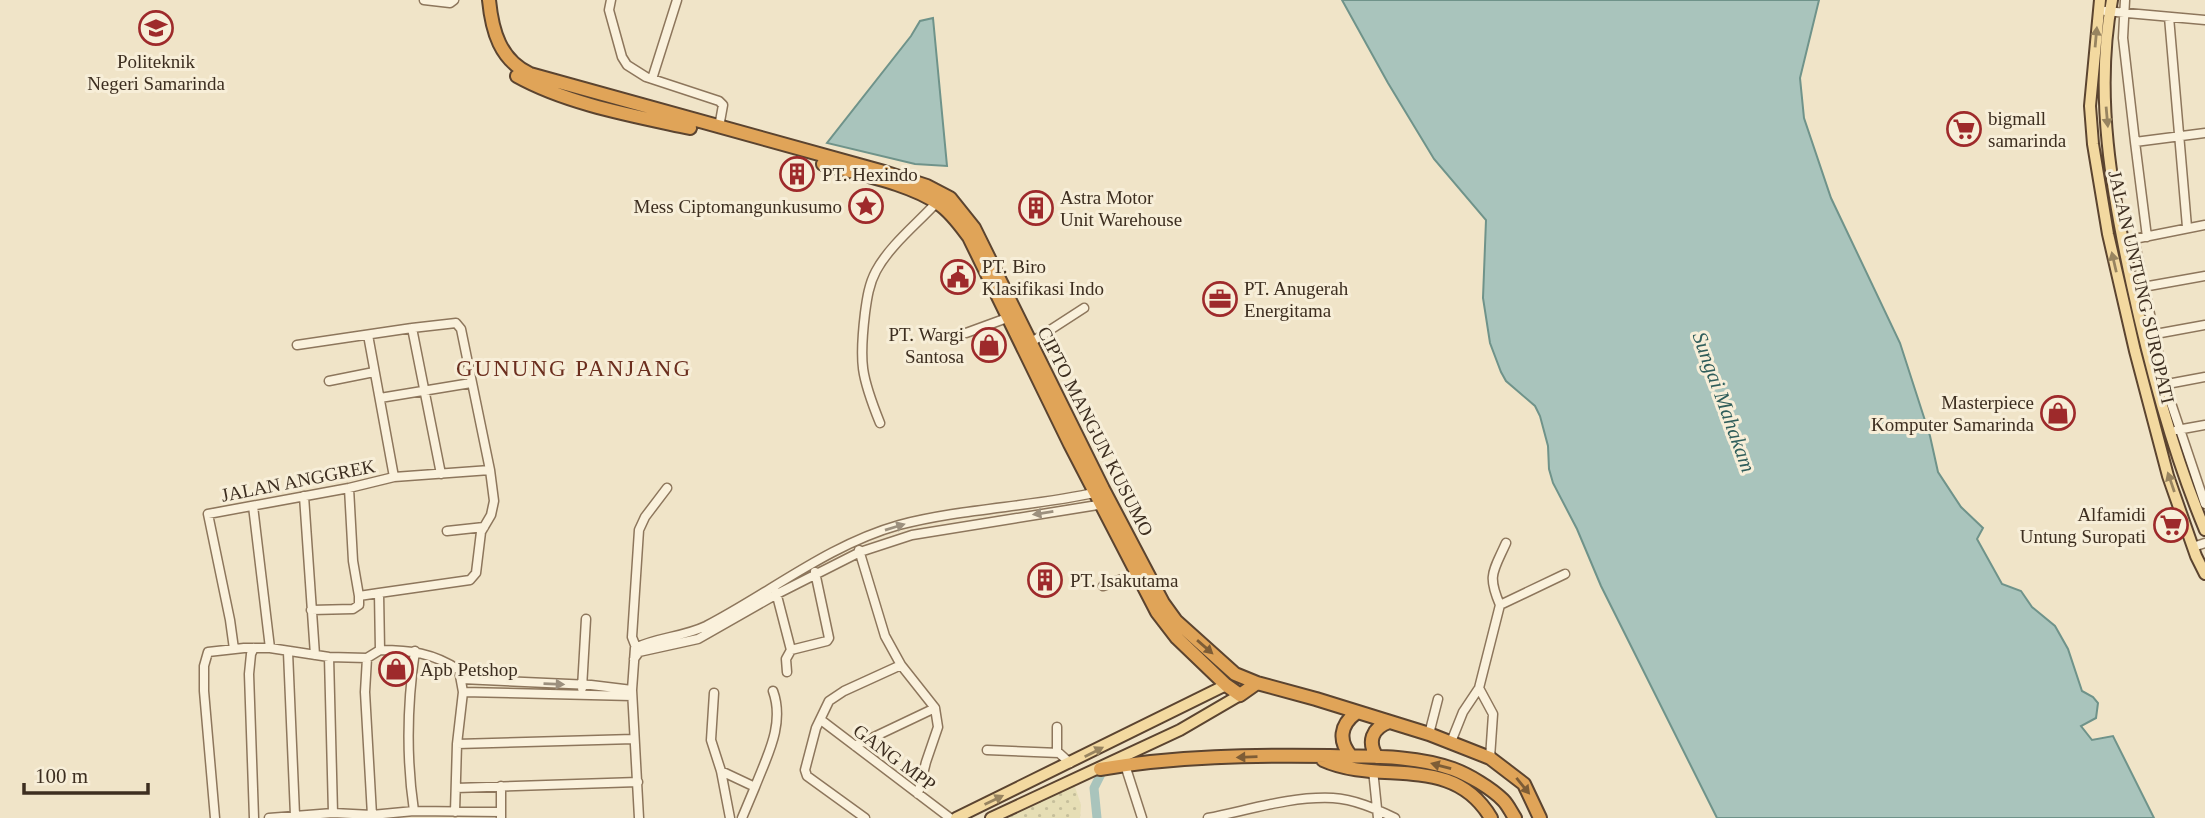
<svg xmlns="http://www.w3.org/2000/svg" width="2205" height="818" font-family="Georgia,serif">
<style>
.farmland{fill:url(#farmland-dots)}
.water{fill:#a9c4bc;stroke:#6f938a;stroke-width:2}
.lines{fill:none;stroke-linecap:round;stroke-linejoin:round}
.canal{stroke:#a9c4bc;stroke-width:9}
.minor-casing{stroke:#8d765c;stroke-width:11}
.major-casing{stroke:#5b4430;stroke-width:14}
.highway-casing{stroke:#5b4430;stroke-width:16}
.minor{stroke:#faf1dc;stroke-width:8}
.major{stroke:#f3d9a0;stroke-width:10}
.highway{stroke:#e0a458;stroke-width:12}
.oneway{fill:#988460}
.oneway2{fill:#9c907e}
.oneway3{fill:#7e5d36}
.labels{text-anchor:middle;stroke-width:6;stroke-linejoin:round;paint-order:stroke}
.poi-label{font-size:19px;fill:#3d2e20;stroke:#f7eed8;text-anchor:start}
.street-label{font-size:19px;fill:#3d2e20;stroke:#f7eed8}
.water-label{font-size:21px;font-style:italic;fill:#2f5d5a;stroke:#f7eed8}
.quarter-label{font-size:23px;letter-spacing:2px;fill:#6b2e1e;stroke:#f7eed8}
</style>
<defs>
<pattern id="farmland-dots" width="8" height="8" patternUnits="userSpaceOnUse" patternTransform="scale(1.75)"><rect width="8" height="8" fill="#e6deb5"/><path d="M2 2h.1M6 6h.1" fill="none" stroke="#c6bf9b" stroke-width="1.8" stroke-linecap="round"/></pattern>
</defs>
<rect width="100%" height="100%" fill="#f0e4c8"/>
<path class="farmland" d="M1074 784 1081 805 1080 818H1002Z"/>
<path class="water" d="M1342 0H1819L1800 78 1804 118 1831 198 1900 343 1930 436 1938 472 1961 507 1983 528 1977 539 2002 584 2021 591 2032 607 2055 626 2068 649 2082 691 2093 697 2098 703 2096 718 2081 726 2092 740 2113 736 2154 818H1717L1601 586 1577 529 1553 483 1549 469 1548 446 1540 416 1535 406 1506 381 1501 372 1490 343 1483 298 1486 220 1434 159 1388 83Z
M933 18 947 166 915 164 827 143 911 36 920 21Z"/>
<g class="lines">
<path class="canal" d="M1097 818 1094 788 1103 770"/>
<g class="minor-casing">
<path id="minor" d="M424 0 450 3 454 0
M611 0 609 10 622 57 627 65 646 77 719 101 723 105 719 127
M2125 0 2123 38 2135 142 2205 133
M2105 11 2205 20
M2169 17 2187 227
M652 79 677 0
M2135 142 2147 237
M2205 225 2134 239 2165 385 2205 504
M2143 287 2205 276
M412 328 441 474
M966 333 1007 318
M368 335 394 477
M2150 335 2205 325
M1030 343 1084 308
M297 345 412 328 456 323 461 329 490 470 494 501 491 515 481 532 476 573 470 580 379 593
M329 381 374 372
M2162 385 2205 377
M380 398 471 383
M880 423C861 376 859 363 865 313 867 298 869 284 876 271 890 245 917 224 937 202
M2177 430 2205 425
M349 488 353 561 359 596 379 593 380 650
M304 496 315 655
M253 506 270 648
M447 531 484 527
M1506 543C1493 572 1487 575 1500 605L1565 574
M2193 547 2205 543
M859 550 885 636 901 665 935 708 938 727 926 762 918 794
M1103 586 1136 574
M776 592 791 650 786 659 787 672
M311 610 353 609 359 605V596
M234 649 230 620 208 514 349 488 394 477 490 470
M380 650C410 650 433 653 459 670L463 692 457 744 455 812
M637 650 632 637 639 530 645 517 667 488
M791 650 827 641 829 638 815 572
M288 652 295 815
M329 657 333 813
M634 659 639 652 698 639 777 594 860 552 912 535 1104 504
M462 679 591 685 632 690
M582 688 586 619
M1479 688 1493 714 1490 758
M463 692 632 696
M714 693 711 740 721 771 730 818
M821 720 950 818
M1057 727V753
M1429 734 1438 699
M1451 742 1463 712 1479 688 1500 605
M457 744 634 739
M855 746 935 708
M987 750 1059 753 1070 763
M1125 765 1142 818
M1373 770 1378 818
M721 771 755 787C767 756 785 724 773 691
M501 786V818
M456 788 638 782
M414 811C406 757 407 705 415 651
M372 815 414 811 501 812
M215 818 204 691V666L208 652 244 648H270L329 657 367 658 380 650
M254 818 249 674 251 654 254 648
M269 818 333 813 372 815 365 692 367 658
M639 818 632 690 635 648C658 637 683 637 706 626 770 593 828 545 899 525 964 508 1033 507 1098 492
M742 818 755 787
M865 818 807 776 805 770 816 728 829 701 844 691 901 665
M1208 818C1249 810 1291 796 1333 798 1354 799 1376 809 1395 818"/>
</g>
<g class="major-casing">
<path id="major" d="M2100 0 2090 106 2093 144 2108 234 2135 351 2168 476 2196 556 2205 574
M2112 0C2094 94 2112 193 2132 285 2150 368 2172 451 2205 530
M956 818 1226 685
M991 818 1180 730 1240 695"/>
</g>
<g class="highway-casing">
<path id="highway" d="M489 0C492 31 500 60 530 74L884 172 927 186 950 198 974 228 1103 489 1163 603 1176 621 1235 674 1257 683 1316 699 1429 734 1490 758 1524 784 1540 818
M517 76C567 104 635 116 690 128
M823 164C858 174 909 183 939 204 951 212 960 225 969 237L1070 444 1157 612 1177 638 1226 685 1240 695 1257 683
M1351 756C1338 741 1340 725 1356 713
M1377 757C1367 742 1372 728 1389 722
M1323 760C1380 786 1452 752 1491 818
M1100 769C1176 756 1253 755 1330 756 1371 757 1414 755 1453 769 1469 775 1491 788 1503 800 1508 805 1511 812 1515 818"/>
</g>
<use href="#minor" class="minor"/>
<use href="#major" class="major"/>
<use href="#highway" class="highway"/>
</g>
<defs><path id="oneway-solid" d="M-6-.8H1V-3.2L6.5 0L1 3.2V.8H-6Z" transform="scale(1.75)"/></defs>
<g class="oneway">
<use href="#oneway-solid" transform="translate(2096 37) rotate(-85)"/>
<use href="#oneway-solid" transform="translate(2107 117) rotate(85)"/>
<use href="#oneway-solid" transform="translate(2114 262) rotate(-103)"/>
<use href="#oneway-solid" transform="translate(2171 482) rotate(-109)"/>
<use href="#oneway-solid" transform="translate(1094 752) rotate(-27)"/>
<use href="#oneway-solid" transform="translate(994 800) rotate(-26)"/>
</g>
<g class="oneway2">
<use href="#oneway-solid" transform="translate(1043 513) rotate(171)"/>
<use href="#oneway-solid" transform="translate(895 527) rotate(-17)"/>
<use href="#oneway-solid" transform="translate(554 684) rotate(2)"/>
</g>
<g class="oneway3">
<use href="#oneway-solid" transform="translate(1205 647) rotate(41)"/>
<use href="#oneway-solid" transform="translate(1247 757) rotate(178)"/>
<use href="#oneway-solid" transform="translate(1441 766) rotate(-165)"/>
<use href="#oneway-solid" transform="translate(1523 786) rotate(51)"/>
</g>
<defs>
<g id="university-ring" transform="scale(1.75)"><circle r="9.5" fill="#f7eed8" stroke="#9e2a2b" stroke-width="1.5"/><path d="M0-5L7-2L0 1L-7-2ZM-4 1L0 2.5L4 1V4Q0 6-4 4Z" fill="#9e2a2b"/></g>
<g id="supermarket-ring" transform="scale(1.75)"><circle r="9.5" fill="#f7eed8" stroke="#9e2a2b" stroke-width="1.5"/><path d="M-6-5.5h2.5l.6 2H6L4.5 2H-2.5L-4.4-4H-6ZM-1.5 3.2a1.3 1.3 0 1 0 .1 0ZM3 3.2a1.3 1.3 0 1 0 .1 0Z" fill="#9e2a2b"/></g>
<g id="building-ring" transform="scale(1.75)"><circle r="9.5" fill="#f7eed8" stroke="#9e2a2b" stroke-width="1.5"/><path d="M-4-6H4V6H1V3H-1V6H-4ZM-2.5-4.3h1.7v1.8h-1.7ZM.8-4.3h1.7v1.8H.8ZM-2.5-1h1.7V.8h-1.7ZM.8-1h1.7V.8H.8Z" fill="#9e2a2b"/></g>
<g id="sight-ring" transform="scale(1.75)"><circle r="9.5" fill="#f7eed8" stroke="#9e2a2b" stroke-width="1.5"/><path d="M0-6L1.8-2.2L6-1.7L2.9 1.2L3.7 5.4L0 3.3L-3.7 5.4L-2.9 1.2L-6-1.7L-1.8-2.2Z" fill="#9e2a2b"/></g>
<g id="civic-ring" transform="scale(1.75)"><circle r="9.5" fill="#f7eed8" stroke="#9e2a2b" stroke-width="1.5"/><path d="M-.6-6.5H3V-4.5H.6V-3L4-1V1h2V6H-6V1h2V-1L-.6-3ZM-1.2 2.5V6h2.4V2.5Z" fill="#9e2a2b"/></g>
<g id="office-ring" transform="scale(1.75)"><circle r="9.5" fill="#f7eed8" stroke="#9e2a2b" stroke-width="1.5"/><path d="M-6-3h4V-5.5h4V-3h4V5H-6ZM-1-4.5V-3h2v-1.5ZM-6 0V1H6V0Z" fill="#9e2a2b"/></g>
<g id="shop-ring" transform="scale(1.75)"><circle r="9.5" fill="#f7eed8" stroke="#9e2a2b" stroke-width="1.5"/><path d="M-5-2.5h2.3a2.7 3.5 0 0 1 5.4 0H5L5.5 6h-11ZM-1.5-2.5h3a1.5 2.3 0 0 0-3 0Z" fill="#9e2a2b"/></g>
</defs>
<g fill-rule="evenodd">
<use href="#university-ring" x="156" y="28"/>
<use href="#supermarket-ring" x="1964" y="129"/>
<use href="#building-ring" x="797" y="174"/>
<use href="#sight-ring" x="866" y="206"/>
<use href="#building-ring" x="1036" y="208"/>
<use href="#civic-ring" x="958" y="277"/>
<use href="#office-ring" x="1220" y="299"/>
<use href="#shop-ring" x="989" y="345"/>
<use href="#shop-ring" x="2058" y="413"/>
<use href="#supermarket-ring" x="2171" y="525"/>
<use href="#building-ring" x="1045" y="580"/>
<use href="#shop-ring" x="396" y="669"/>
</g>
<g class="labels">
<g class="poi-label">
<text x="156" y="68" text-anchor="middle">Politeknik<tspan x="156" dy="22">Negeri Samarinda</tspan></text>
<text x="1988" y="125">bigmall<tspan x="1988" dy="22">samarinda</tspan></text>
<text x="822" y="181">PT. Hexindo</text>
<text x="1060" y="204">Astra Motor<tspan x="1060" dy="22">Unit Warehouse</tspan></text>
<text x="842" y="213" text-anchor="end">Mess Ciptomangunkusumo</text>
<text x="982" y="273">PT. Biro<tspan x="982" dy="22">Klasifikasi Indo</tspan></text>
<text x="1244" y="295">PT. Anugerah<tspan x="1244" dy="22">Energitama</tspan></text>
<text x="964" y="341" text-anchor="end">PT. Wargi<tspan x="964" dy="22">Santosa</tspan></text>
<text x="2034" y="409" text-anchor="end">Masterpiece<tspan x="2034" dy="22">Komputer Samarinda</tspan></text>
<text x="2146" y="521" text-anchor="end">Alfamidi<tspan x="2146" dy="22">Untung Suropati</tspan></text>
<text x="1070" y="587">PT. Isakutama</text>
<text x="420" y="676">Apb Petshop</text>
</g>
<g class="street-label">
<text transform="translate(2142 287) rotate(77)" y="7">JALAN UNTUNG SUROPATI</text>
<text transform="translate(1096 431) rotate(63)" y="7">CIPTO MANGUN KUSUMO</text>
<text transform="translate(298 480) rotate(-11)" y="7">JALAN ANGGREK</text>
<text transform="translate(895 757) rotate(37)" y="7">GANG MPP</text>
</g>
<g class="water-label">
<text transform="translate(1724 402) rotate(70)" y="7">Sungai Mahakam</text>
</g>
<g class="quarter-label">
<text x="574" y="376">GUNUNG PANJANG</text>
</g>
</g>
<path d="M24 783v10h124v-10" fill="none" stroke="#3d2e20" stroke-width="3.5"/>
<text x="35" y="783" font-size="21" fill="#3d2e20" stroke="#f7eed8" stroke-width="5" paint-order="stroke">100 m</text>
</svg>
